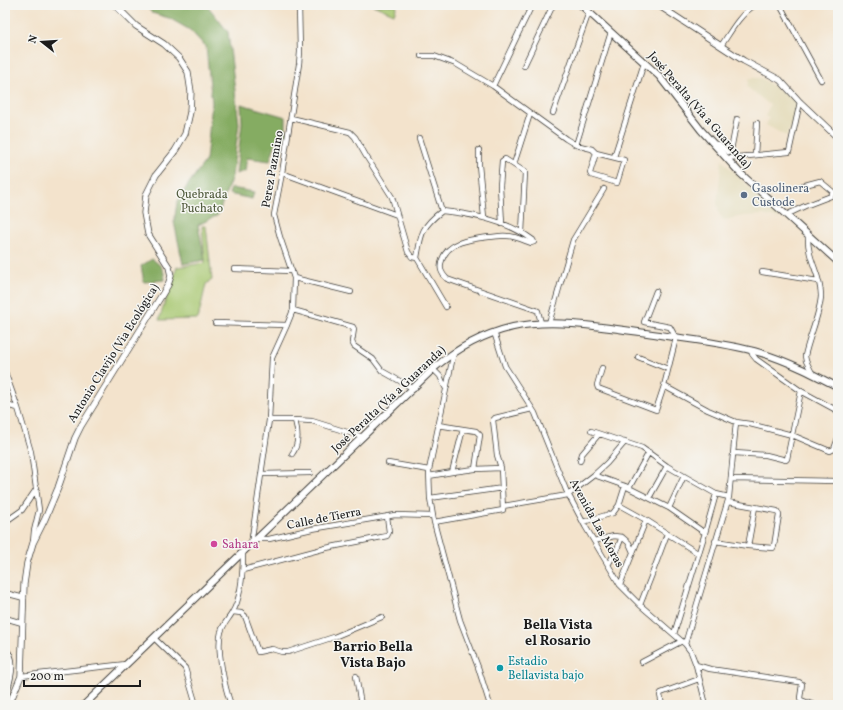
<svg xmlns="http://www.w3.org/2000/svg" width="843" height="710" font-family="Vollkorn,serif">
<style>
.built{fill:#e4dbba}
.green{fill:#a7c76f;stroke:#627246}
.forest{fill:#85ac62;stroke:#50643f}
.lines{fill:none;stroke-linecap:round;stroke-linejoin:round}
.minor-casing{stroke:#3c3a36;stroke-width:6}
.major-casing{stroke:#3c3a36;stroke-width:7}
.highway-casing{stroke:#3c3a36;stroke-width:8}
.minor{stroke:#fff;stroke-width:4.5}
.major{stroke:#fff;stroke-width:5.5}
.highway{stroke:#fff;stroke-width:6}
.service-dot{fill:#5c6f8a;stroke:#f6f6f2;stroke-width:1.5}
.hotel-dot{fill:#d1479c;stroke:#f6f6f2;stroke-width:1.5}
.culture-dot{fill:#0f9aa8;stroke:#f6f6f2;stroke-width:1.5}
.labels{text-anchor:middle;stroke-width:3;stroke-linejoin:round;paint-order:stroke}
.street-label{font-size:12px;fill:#1c1c1c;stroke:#f6f6f2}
.service-label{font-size:12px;fill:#4e5e75;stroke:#f6f6f2;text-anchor:start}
.park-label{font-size:12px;fill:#4d5839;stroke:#f6f6f2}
.hotel-label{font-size:12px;fill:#b23c85;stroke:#f6f6f2;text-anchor:start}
.culture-label{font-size:12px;fill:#0d838f;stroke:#f6f6f2;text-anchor:start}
.quarter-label{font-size:14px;font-weight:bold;fill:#1c1c1c;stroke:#f6f6f2}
</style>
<rect width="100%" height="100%" fill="#f6f6f2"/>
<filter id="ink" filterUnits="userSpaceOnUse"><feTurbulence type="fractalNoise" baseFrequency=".025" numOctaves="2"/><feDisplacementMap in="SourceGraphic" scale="8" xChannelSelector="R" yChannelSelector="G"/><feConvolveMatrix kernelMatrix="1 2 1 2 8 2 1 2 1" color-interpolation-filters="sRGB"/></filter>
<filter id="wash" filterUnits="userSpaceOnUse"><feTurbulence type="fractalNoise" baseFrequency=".012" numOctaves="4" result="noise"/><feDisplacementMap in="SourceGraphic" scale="16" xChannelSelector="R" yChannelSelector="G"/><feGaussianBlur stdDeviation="0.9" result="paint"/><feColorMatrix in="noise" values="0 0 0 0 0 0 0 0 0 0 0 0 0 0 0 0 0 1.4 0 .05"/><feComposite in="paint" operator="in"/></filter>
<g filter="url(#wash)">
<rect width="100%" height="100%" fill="#f3e3cc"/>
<path class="built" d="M749 78H761L795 101V119L786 136 766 125 769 118 765 116 770 105 747 87Z
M722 160 780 219 763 215 744 216 724 220 719 214 717 203Z"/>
<path class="green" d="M373 5H397L394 14Z
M202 226H206L212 280 206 284 198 319 159 320 177 267 205 263Z"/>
<path class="forest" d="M145 5H207L228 32 239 124 232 176 218 215 198 225 205 260 183 264 174 222 177 203 187 186 206 160 212 103 206 47 190 30 169 18 152 13Z
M241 104 286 117V135L276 142 270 161 247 158 245 171 236 174 242 123Z
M231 188 254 192 252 199 229 194Z
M152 259C161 265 164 269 165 280L144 282 141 266Z"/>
</g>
<g filter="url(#ink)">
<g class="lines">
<g class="minor-casing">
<path id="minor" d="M780 5 821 80
M721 46C731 31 739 15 755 5
M421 56H434L456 64 493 86 566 139 576 145 592 149 596 153
M524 66 553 5
M493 86 532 5
M553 113 589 12
M291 118 350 132 355 137 366 156 392 197 408 252 412 257 417 258C421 234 421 227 442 211 473 214 508 221 533 240L534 242 531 243C523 240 515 236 507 236 501 235 495 237 489 237 472 239 448 241 442 260 439 268 441 273 447 279L536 310 538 311 541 323
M419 138 442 211
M715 144H719L728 152 731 150 737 119
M576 145 611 32
M479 150V165L484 217
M596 153 624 160 617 183 591 175 590 173Z
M755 155 757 123
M614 157 644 63
M727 158 789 152 800 102
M514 164 530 114
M282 173 397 215
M786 215 805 206 831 196 833 192 820 181 801 186
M502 224 500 186 502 161 505 159 525 172 522 233
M808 236C807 260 821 274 821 296 820 314 809 337 805 356L806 361 812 373
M417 258 446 307
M234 269 292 271
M762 272 818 281
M294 278 351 292
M293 310 353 327 354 329 352 342 354 346 373 359 382 371 414 389
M215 323 287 325
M549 323 573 240 604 189
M494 332 505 366 535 413 566 490 585 526 620 585 640 605 685 644 691 652 696 665 706 705
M751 350 752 354 756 359 801 391 838 411
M454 352 429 470 430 498 434 522 460 620 478 667 490 705
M638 357 668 369
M602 368 597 385 598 388 656 410 664 386 676 338 670 327 644 322 656 291
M433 369 440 376 445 387
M5 372 18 408 31 452 39 510 34 531 33 542
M664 386 708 410 736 422 750 424 792 435 830 451 834 449 838 438
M5 405 18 408
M269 420H295L312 421 363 437
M463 429 476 431 480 435 475 469
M591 431 642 448 667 466 684 476 716 494 729 497
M734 453 766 455 786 460 787 459 801 391
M292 454C299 445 298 431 295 420
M580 461 582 454 599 434
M388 463 429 470
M452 472 475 469 501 468 497 455 493 420 495 418 532 409
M261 474 310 473
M594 475 607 463 625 442
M429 476 452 472 463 429 438 425
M732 479 838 481
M625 486 669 508 705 533
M629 488 649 452
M430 498 503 488
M649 498 667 466
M503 506 568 495 594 475 625 486 619 505
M669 508 684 476
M5 522 22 510 37 488
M434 522 503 510 501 468
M583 522 613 513 619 505 646 520
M622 537 629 543 633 552
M257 539H269L312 529 395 515 433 516
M594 541 614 536 622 537 617 549 608 565
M715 541 748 546 773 548 774 546 779 515 777 511 728 502
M251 544 269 420 272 358 287 325 293 310 294 278 280 237 274 215 282 173 299 64 300 52 299 5
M748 546 755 507
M243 570 326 548 387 536 389 532 387 516
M620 585 646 520 699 554
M5 593 24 598
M640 605 651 577 667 534
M233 612 241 613 245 616 258 652 272 649 282 652H288L334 637 382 617
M5 618 22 623
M674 634 705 533 716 494
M154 638 185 668 196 705
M685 644 729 497 736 422
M5 650C19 656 9 686 5 698
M642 662 682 641
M696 665 710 669 799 682 802 684 800 698 801 700 814 705
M21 676 126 664
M356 676 361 705
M705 704 712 705
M231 705C225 688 216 649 221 632 223 624 228 620 232 613 242 597 243 572 243 553
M662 705 660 695 661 693 699 679"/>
</g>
<g class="major-casing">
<path id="major" d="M658 5 744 61 780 80 800 102 838 138
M9 705 21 676 24 584 27 563 33 543 45 519 58 488 75 438 81 426 168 285 171 276 169 267 148 234 144 213 146 195 156 175 175 151 185 134 190 112 191 92 188 72 179 58 164 44 136 26 115 5"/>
</g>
<g class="highway-casing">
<path id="highway" d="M581 5 659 76 701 130 740 173 838 262
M84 705 433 369C456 349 483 334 513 327 556 317 615 329 660 335 693 340 728 343 761 353 788 361 813 374 838 387"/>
</g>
<use href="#minor" class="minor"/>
<use href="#major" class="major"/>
<use href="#highway" class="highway"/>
</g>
</g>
<circle class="service-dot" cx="744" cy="195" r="4"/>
<circle class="hotel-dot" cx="214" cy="544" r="4"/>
<circle class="culture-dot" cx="500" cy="668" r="4"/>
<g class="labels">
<g class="street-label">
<text transform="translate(700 110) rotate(49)" y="4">José Peralta (Vía a Guaranda)</text>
<text transform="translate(272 169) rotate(-80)" y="4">Perez Pazmino</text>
<text transform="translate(113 353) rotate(-58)" y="4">Antonio Clavijo (Via Ecológica)</text>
<text transform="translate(388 399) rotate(-43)" y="4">José Peralta (Vía a Guaranda)</text>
<text transform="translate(324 518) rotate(-11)" y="4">Calle de Tierra</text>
<text transform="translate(597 523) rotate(61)" y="4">Avenida Las Moras</text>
</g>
<g class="service-label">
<text x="752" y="192">Gasolinera<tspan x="752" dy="14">Custode</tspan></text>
</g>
<g class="park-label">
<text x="202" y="198">Quebrada<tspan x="202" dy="14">Puchato</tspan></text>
</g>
<g class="hotel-label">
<text x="222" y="548">Sahara</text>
</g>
<g class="culture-label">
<text x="508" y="665">Estadio<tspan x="508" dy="14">Bellavista bajo</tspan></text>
</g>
<g class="quarter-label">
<text x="558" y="629">Bella Vista<tspan x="558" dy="16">el Rosario</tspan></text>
<text x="373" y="651">Barrio Bella<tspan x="373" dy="16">Vista Bajo</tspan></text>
</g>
</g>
<rect width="843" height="710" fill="none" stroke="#f6f6f2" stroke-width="20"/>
<g transform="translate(42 42) rotate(287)" stroke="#f6f6f2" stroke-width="3" paint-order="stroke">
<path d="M0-3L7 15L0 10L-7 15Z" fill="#1c1c1c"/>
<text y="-6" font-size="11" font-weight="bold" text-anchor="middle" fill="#1c1c1c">N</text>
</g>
<path d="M24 680v6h116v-6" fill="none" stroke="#1c1c1c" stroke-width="2"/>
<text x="30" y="680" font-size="12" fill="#1c1c1c" stroke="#f6f6f2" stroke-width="3" paint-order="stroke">200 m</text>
</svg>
